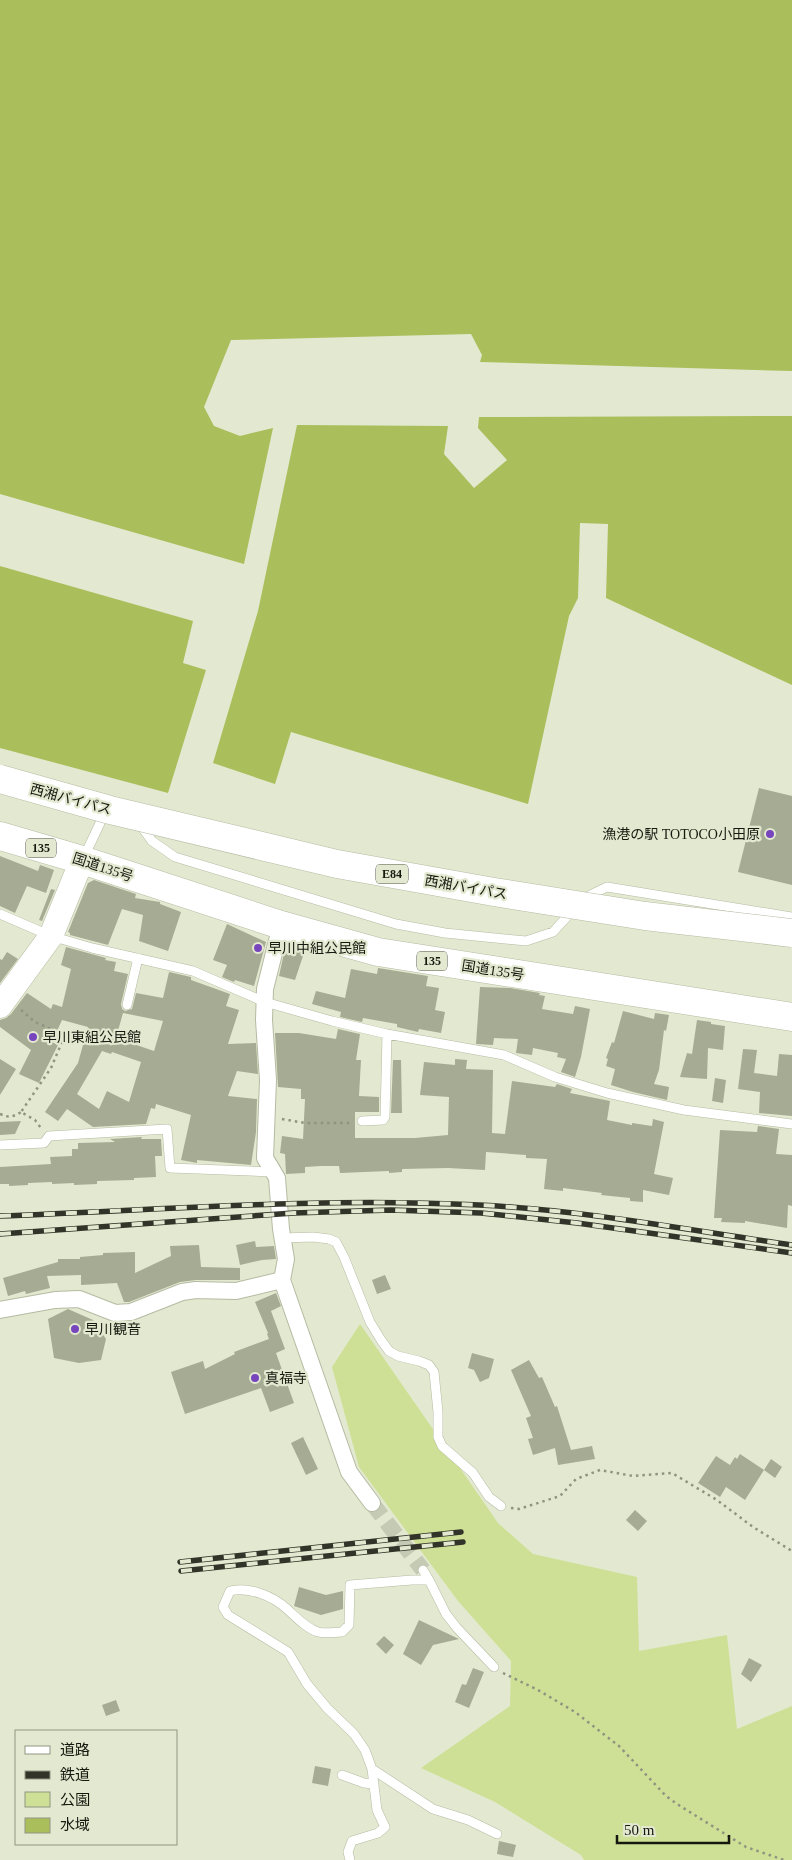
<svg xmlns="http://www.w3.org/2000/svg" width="792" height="1860" font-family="'Times New Roman','Noto Sans JP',serif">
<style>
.green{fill:#cee095}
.water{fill:#aabe5b}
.building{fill:#a5ac93;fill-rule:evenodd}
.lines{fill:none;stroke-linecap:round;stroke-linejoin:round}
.street-tunnel{stroke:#c4cab3;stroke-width:16;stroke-dasharray:16 8;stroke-linecap:butt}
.lane-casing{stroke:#b4bba2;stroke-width:10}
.street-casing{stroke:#b4bba2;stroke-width:18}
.secondary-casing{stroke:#b4bba2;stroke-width:25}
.highway-casing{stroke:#b4bba2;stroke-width:29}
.path{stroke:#8f9481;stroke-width:2.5;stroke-dasharray:2.5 4;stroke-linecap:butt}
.lane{stroke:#fff;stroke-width:9}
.street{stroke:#fff;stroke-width:16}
.secondary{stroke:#fff;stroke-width:24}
.highway{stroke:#fff;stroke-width:28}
.rail-casing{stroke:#323429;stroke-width:5.5}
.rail{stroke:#e3e9d0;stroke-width:4;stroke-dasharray:11;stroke-linecap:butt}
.highway-bridge-casing{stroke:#b4bba2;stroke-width:29;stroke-linecap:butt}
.highway-bridge{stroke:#fff;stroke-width:28}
.poi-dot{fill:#7745bc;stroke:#e3e9d0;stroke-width:2}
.labels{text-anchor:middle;stroke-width:4.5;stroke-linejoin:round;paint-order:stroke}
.shield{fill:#e3e9d0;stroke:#545749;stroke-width:1}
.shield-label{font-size:12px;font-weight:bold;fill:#16180f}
.street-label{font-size:14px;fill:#16180f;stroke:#e3e9d0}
.poi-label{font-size:14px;fill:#16180f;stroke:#e3e9d0;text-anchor:start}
</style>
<rect width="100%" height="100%" fill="#e3e9d0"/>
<path class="green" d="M360 1324 498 1523 533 1554 637 1577 639 1651 727 1635 737 1729 792 1706V1860H584L581 1855 495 1802 421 1768 510 1706 511 1661 458 1601 359 1467 332 1367Z"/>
<path class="water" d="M0 0H792V371L480 362 482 355 471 334 231 340 204 407 214 426 240 436 273 428 244 564 0 494Z
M792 416V685L606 598 608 524 580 523 578 598 569 616 528 804 291 732 275 784 213 763 258 611 297 425 448 426 444 454 474 488 507 460 478 428 479 417Z
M0 566 193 621 183 663 206 670 168 793 0 748Z"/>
<path class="building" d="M759 788 792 796V885L738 872Z
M0 856 38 871 40 865 54 870 46 893 27 886 15 913 0 906Z
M94 880 136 894 135 898 160 902V904L181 912 168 951 139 941 143 915 122 909 108 945 70 935V933L68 932 88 883Z
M51 889 55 890 42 921 39 920Z
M227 924 266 942 254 986 235 980 234 982 222 977 227 965 213 960Z
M286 944 305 950 295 980 279 976Z
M66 947 106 958 105 960 116 962 114 971 128 974 121 1004 122 1009 125 1011 132 1009 136 993 163 998 169 972 191 977V980L230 994 226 1006 239 1010 228 1044 256 1043 258 1074 237 1071 228 1096 257 1099 256 1132 251 1165 197 1160V1163L181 1160 191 1115 156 1104 155 1109 151 1108 146 1124 93 1127 67 1109 58 1121 45 1112 78 1063 88 1027 62 1020 52 1042 58 1045 39 1083 19 1074 31 1050 0 1027V1020L6 1018 11 1014 27 993 51 1009 53 1004 62 1007 71 969 61 965ZM123 1013 163 1021 154 1051 116 1038ZM102 1051 111 1054 112 1052 141 1062 129 1102 107 1091 99 1109 77 1094Z
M7 952 18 959 0 983V959L2 960Z
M378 968 428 976 426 986 439 988 435 1010 445 1012 441 1033 419 1029 418 1032 397 1027V1024L363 1018 362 1022 340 1017 341 1012 312 1004 316 991 345 998 351 969 377 974Z
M480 987 510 988 540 993 539 995 545 996 542 1009 573 1014 575 1006 590 1009 581 1057 575 1077 561 1072 566 1059 557 1057 558 1053 533 1048 532 1055 516 1053 518 1039 494 1038 493 1045 476 1044Z
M623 1011 654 1019 655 1013 669 1015 666 1031 664 1030 659 1070 654 1084 669 1087 667 1100 633 1092 611 1085 615 1069 606 1066 608 1059 606 1058 612 1042 614 1043Z
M697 1020 711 1022V1024L725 1026 723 1050 708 1048 707 1079 680 1077 687 1053 692 1054Z
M338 1029 360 1034 356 1060H361L359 1096 379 1097V1112H355V1138H415L448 1135 449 1097 420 1095 424 1062 455 1065V1059L467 1060 466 1069 493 1070 492 1133 505 1134 512 1081 555 1087 557 1084 572 1089 570 1093 610 1101 607 1120 632 1125V1123L652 1126 653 1119 664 1122 654 1174 673 1178 669 1195 643 1190V1202L630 1201V1198L601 1195 602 1193 563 1188V1191L544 1189 547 1159 526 1158V1155L486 1152 485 1170 448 1168 402 1169V1172L389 1173V1171L340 1173 339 1166H321L305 1167V1173L286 1174 285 1154 280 1153 282 1136 303 1139 305 1099H301V1089L278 1087 275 1033H299L336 1039Z
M743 1049 757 1050 754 1073 777 1076 779 1054 792 1055V1116L759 1113 760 1092 738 1089Z
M0 1059 16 1069 0 1095Z
M393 1060H401L402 1113H391Z
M715 1078 726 1080 723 1103 712 1101Z
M21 1121 15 1134 0 1135V1122Z
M758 1126 779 1129 776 1154 792 1155V1206L788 1205 787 1228 745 1221V1223L721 1222 722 1218H714L720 1130 757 1132Z
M142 1137 141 1139H161L162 1156H155L156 1177 134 1178V1180L97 1181V1184L74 1185V1183L52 1184V1182L28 1183V1185L9 1186V1184H0V1167L51 1164 50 1157 72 1156V1149H78V1143L115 1142 110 1139Z
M255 1241 256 1247 274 1246 276 1259 262 1260 240 1265 236 1245Z
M199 1245 201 1267 240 1268V1280H196L180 1282 129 1302H124L117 1283 81 1285V1275L47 1276 50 1288 26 1294 25 1291 8 1296 3 1278 58 1262V1259H80V1257L103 1255V1253L135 1252V1273L171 1256 170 1246Z
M385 1275 391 1289 377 1294 372 1280Z
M276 1293 281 1306 271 1311 285 1349 276 1353 294 1403 270 1412 261 1388 185 1414 171 1372 203 1361 205 1369 235 1354 234 1352 269 1339 267 1334 268 1333 255 1302Z
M68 1309 93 1320 106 1339 101 1360 79 1363 54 1358 48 1319Z
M472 1353 494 1359 489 1378 480 1382 474 1370 468 1368Z
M529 1360 539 1378 542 1377 555 1407 557 1406 571 1450 592 1446 595 1459 558 1465 555 1448 533 1455 528 1439 533 1438 526 1418 531 1416 511 1370Z
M303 1437 318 1469 306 1475 291 1443Z
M740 1454 764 1470 771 1459 782 1467 775 1478 764 1470 745 1500 726 1487 720 1497 698 1483 716 1456 730 1465 735 1457 737 1459Z
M635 1510 647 1521 638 1531 626 1520Z
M299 1587 326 1595 343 1591V1609L321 1615 294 1606Z
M419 1620 459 1639 433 1645 421 1665 403 1654Z
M384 1636 394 1645 386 1654 376 1644Z
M749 1658 762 1665 751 1682 741 1674Z
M473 1668 484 1672 469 1708 455 1702 462 1684 466 1685Z
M116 1700 120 1711 106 1716 102 1705Z
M315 1766 331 1769 328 1786 312 1783Z
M499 1841 516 1845 513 1857 497 1854Z"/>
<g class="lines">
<path class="street-tunnel" d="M372 1503 423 1570"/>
<g class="lane-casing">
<path id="lane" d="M139 823 152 841 175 857 396 924 445 933 526 941 553 932 574 909
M84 857 101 821 109 816
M582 899 607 887 792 917
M0 914 51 936 92 948 193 971 265 1002 332 1021 387 1034 504 1055 555 1077 607 1093 684 1110 792 1124
M127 1005 138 958
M362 1121 383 1120 385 1117 387 1034
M0 1145 44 1143 49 1136 167 1129 170 1168 273 1172
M283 1238 313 1237 329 1239 336 1242 344 1257 370 1322 381 1340 389 1351 398 1356 419 1361 429 1365 434 1372 438 1412V1437L442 1446 473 1473 489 1497 501 1506
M429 1580 446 1614 457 1628 494 1667
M372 1769 433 1809 468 1820 497 1834
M342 1775 364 1783 374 1784
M350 1860 348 1852 352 1841 378 1833 385 1827 377 1810 372 1769 365 1750 354 1734 327 1708 307 1684 288 1652 228 1615 223 1607 230 1591C248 1586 273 1596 287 1609 296 1617 306 1628 318 1632 325 1634 335 1632 342 1632L349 1625 350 1585 412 1580H429L423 1570"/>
</g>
<g class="street-casing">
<path id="street" d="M281 925 265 989 264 1020 268 1080 265 1158 277 1178 281 1229 286 1259 282 1280 349 1472 372 1503
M0 1310 55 1300 79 1299 115 1313 131 1312 182 1292 196 1290 236 1291 282 1280"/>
</g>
<g class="secondary-casing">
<path id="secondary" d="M0 1006 51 936 82 860"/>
</g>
<g class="highway-casing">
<path id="highway" d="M0 836 82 860 281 925 378 952 792 1017"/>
</g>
<path class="path" d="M21 1010 35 1022 65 1035 51 1068 21 1112 35 1120 41 1128
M0 1114C9 1118 13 1117 21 1112
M282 1119 305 1123H351
M511 1508 519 1509 560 1496 576 1479 600 1470 633 1476 672 1473 717 1500 753 1527 792 1551
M503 1673 538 1690 575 1712 619 1746 666 1796 677 1804 746 1847 784 1860"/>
<use href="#lane" class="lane"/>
<use href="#street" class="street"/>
<use href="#secondary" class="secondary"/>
<use href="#highway" class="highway"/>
<g class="rail-casing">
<path id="rail" d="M0 1216C159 1210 319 1197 479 1205 584 1210 688 1230 792 1245
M0 1234 294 1213 391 1210 481 1213 577 1223 792 1253
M180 1562 461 1532
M181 1571 463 1542"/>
</g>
<use href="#rail" class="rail"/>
<g class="highway-bridge-casing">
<path id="highway-bridge" d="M0 779 110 810 337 864 494 892 645 916 792 933"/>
</g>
<use href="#highway-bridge" class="highway-bridge"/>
</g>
<g class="poi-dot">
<circle cx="770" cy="834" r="5"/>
<circle cx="258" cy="948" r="5"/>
<circle cx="33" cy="1037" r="5"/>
<circle cx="75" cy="1329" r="5"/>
<circle cx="255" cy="1378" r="5"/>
</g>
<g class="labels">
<g class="shield">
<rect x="26" y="838.5" width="30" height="19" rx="4"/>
<rect x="376" y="864.5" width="32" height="19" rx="4"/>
<rect x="417" y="951.5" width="30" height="19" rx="4"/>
</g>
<g class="shield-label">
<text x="41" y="852">135</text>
<text x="392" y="878">E84</text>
<text x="432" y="965">135</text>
</g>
<g class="street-label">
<text transform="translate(71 799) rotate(15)" y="5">西湘バイパス</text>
<text transform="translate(103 867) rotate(18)" y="5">国道135号</text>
<text transform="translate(466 887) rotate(10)" y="5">西湘バイパス</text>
<text transform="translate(493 970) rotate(9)" y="5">国道135号</text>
</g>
<g class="poi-label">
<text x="760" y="839" text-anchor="end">漁港の駅 TOTOCO小田原</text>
<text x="268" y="953">早川中組公民館</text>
<text x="43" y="1042">早川東組公民館</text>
<text x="85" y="1334">早川観音</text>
<text x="265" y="1383">真福寺</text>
</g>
</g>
<rect x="15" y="1730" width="162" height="115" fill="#e3e9d0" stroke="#919583"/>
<rect x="25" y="1746" width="25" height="8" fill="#ffffff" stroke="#919583"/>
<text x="60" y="1755" font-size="15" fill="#16180f">道路</text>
<rect x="25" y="1771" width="25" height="8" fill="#323429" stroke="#919583"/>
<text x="60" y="1780" font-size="15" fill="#16180f">鉄道</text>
<rect x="25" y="1792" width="25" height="15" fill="#cee095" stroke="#919583"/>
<text x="60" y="1805" font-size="15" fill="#16180f">公園</text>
<rect x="25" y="1818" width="25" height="15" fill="#aabe5b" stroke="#919583"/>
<text x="60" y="1830" font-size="15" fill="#16180f">水域</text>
<path d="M617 1835v8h112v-8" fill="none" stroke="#16180f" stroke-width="2.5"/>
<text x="624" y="1835" font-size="15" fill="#16180f" stroke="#e3e9d0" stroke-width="4" paint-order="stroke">50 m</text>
</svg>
